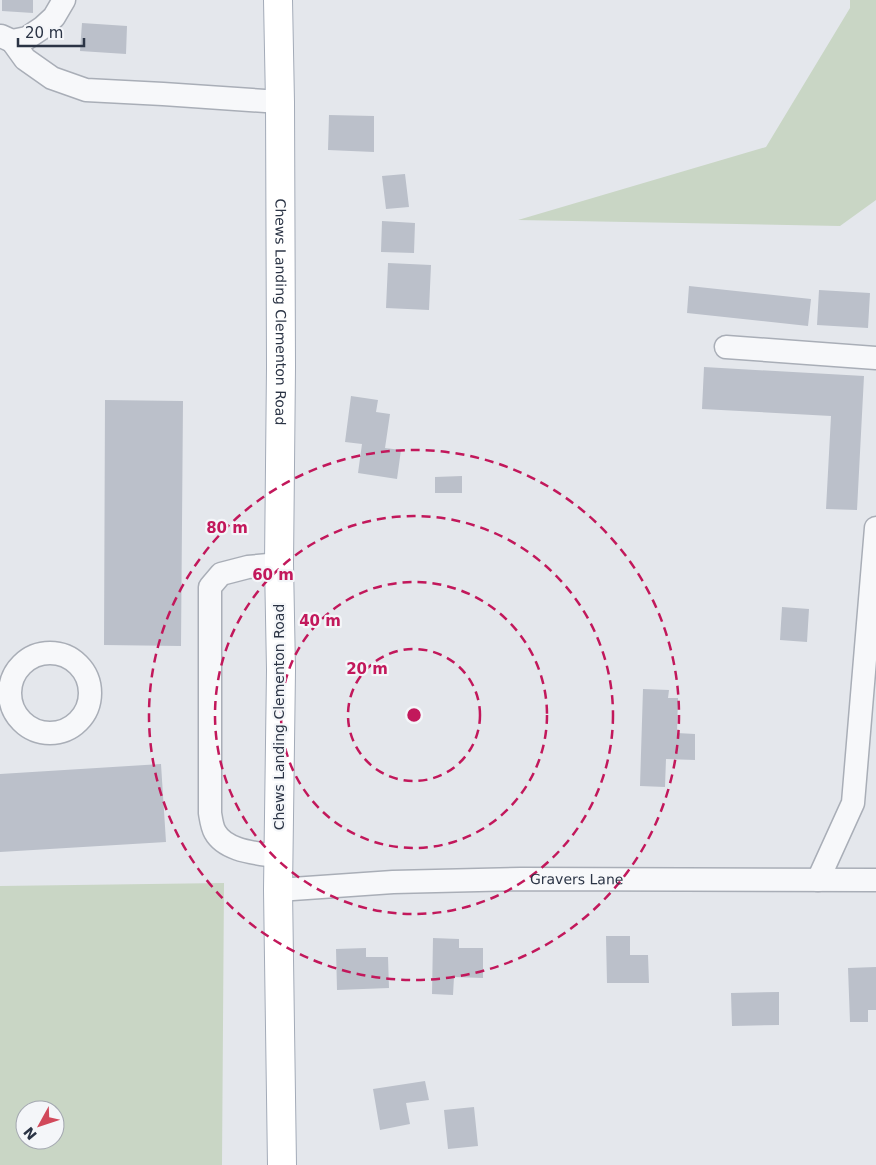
<svg xmlns="http://www.w3.org/2000/svg" width="876" height="1165" font-family="'DejaVu Sans',sans-serif">
<style>
.green{fill:#c9d6c5;fill-rule:evenodd}
.building{fill:#bbc0ca}
.lines{fill:none;stroke-linecap:round;stroke-linejoin:round}
.minor-casing{stroke:#a9aeb7;stroke-width:25}
.major-casing{stroke:#a3abb8;stroke-width:30}
.minor{stroke:#f7f8fa;stroke-width:22}
.major{stroke:#fff;stroke-width:28}
.ring{fill:none;stroke:#c2185b;stroke-width:2.5;stroke-dasharray:9 6}
.labels{text-anchor:middle;stroke-width:4.5;stroke-linejoin:round;paint-order:stroke}
.street-label{font-size:14px;fill:#2b3445;stroke:#f4f6f9}
.centre{fill:#c2185b;stroke:#f4f6f9;stroke-width:2.5}
.ring-label{font-size:15px;text-anchor:middle;font-weight:bold;fill:#c2185b;stroke:#f4f6f9;stroke-width:4.5;stroke-linejoin:round;paint-order:stroke}
</style>
<rect width="100%" height="100%" fill="#e4e7ec"/>
<path class="green" d="M850 0H876V200L840 226 518 220 766 147 850 8Z
M224 883 222 1165H0V886ZM25 1110H55V1140H25Z"/>
<path class="building" d="M2 0H33V13L2 11Z
M82 23 127 26 126 54 80 51Z
M329 115 374 116V152L328 150Z
M405 174 409 207 386 209 382 176Z
M382 221 415 223 414 253 381 252Z
M388 263 431 265 429 310 386 308Z
M689 286 811 299 808 326 687 313Z
M819 290 870 293 868 328 817 325Z
M704 367 864 376 857 510 826 509 831 416 702 409Z
M351 396 378 400 376 412 390 414 385 448 401 450 397 479 358 473 362 444 345 442Z
M105 400 183 401 181 646 104 645Z
M462 476V493H435V477Z
M782 607 809 609 807 642 780 640Z
M643 689 669 690 668 698H678L677 733 695 734V760L666 759 665 787 640 786Z
M161 764 166 842 0 852V774Z
M606 936H630V955H648L649 983H607Z
M433 938 459 939V948H483V978L454 977 453 995 432 994Z
M366 948V957H388L389 988 337 990 336 949Z
M876 967V1010H868V1022H850L848 968Z
M779 992V1025L732 1026 731 993Z
M425 1081 429 1100 406 1103 410 1124 380 1130 373 1089Z
M474 1107 478 1146 448 1149 444 1110Z"/>
<g class="lines">
<g class="minor-casing">
<g id="minor">
<path d="M1 36 12 41 27 38 42 28 54 17 64 0"/>
<path d="M12 41 25 59 52 78 86 90 163 94 280 102"/>
<path d="M726 347 876 358"/>
<circle cx="50" cy="693" r="40"/>
<path d="M279 857C259 853 226 852 215 832 212 827 211 819 210 813V587L221 574 248 567 279 564"/>
<path d="M818 880 853 803 876 528"/>
<path id="s1" d="M278 890 393 882 521 879 876 880"/>
</g>
</g>
<g class="major-casing">
<g id="major">
<path id="s2" d="M278 0 280 102 281 367 279 564 281 670 278 890 282 1165"/>
</g>
</g>
<use href="#minor" class="minor"/>
<use href="#major" class="major"/>
</g>
<g class="ring">
<circle cx="414" cy="715" r="66"/>
<circle cx="414" cy="715" r="133"/>
<circle cx="414" cy="715" r="199"/>
<circle cx="414" cy="715" r="265"/>
</g>
<g class="labels">
<g class="street-label">
<text dy="5" stroke="none"><textPath href="#s2" startOffset="312">Chews Landing Clementon Road</textPath></text>
<text transform="translate(279 717) rotate(-90)" y="5">Chews Landing Clementon Road</text>
<text dy="5" stroke="none"><textPath href="#s1" startOffset="299">Gravers Lane</textPath></text>
</g>
</g>
<circle cx="414" cy="715" r="8" class="centre"/>
<g class="ring-label">
<text x="227" y="533">80 m</text>
<text x="273" y="580">60 m</text>
<text x="320" y="626">40 m</text>
<text x="367" y="674">20 m</text>
</g>
<g transform="translate(40 1125) rotate(230)"><circle r="24" fill="#f4f6f9" stroke="#a4a8b1"/>
<path d="M0-4L9 19L0 12L-9 19Z" fill="#d1495b"/>
<text y="-8" font-size="14" font-weight="bold" text-anchor="middle" fill="#2b3445">N</text>
</g>
<path d="M18 38v8h66v-8" fill="none" stroke="#2b3445" stroke-width="2.5"/>
<text x="25" y="38" font-size="15" fill="#2b3445" stroke="#f4f6f9" stroke-width="4" paint-order="stroke">20 m</text>
</svg>
